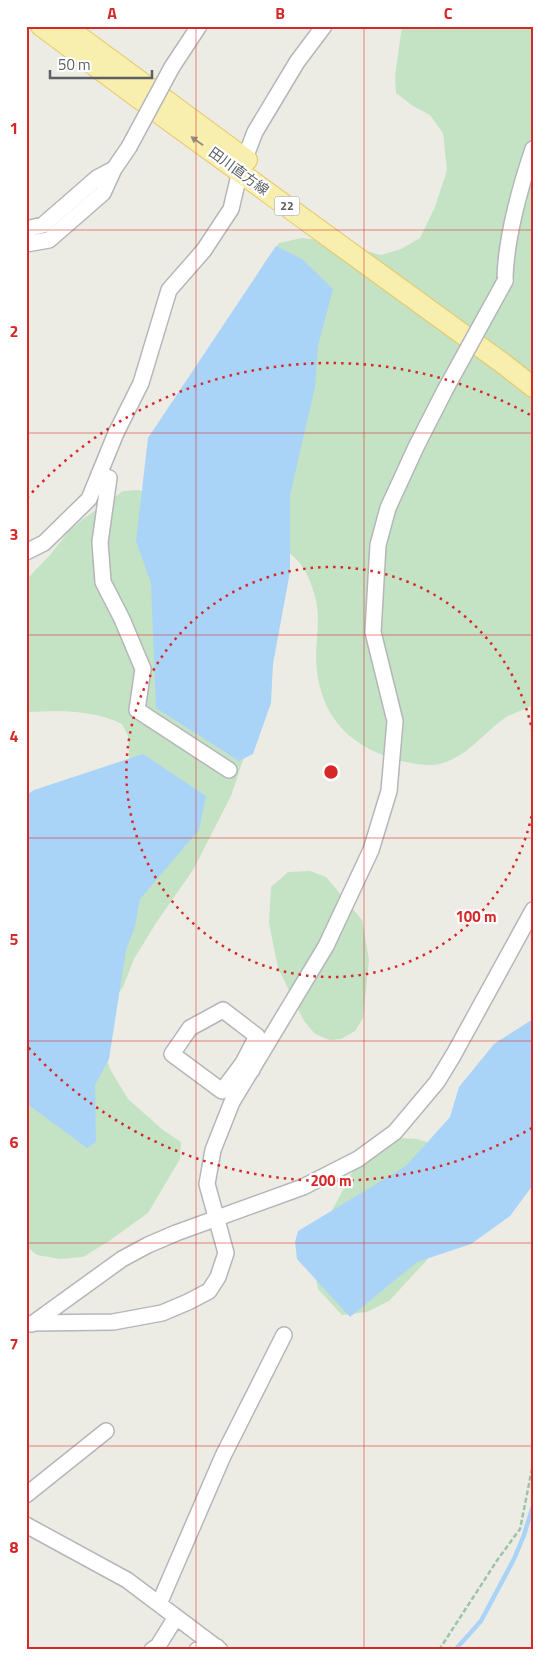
<svg xmlns="http://www.w3.org/2000/svg" width="559" height="1676" font-family="'Titillium Web','Noto Sans JP',sans-serif">
<style>
.green{fill:#c3e3c4}
.water{fill:#aad3f8}
.lines{fill:none;stroke-linecap:round;stroke-linejoin:round}
.stream{stroke:#aad3f8;stroke-width:4.5}
.minor-casing{stroke:#b4b6ba;stroke-width:18}
.major-casing{stroke:#e6c765;stroke-width:22}
.path{stroke:#9cc4a9;stroke-width:2.5;stroke-dasharray:5 2.5;stroke-linecap:butt}
.minor{stroke:#fff;stroke-width:15}
.major{stroke:#f8efae;stroke-width:20}
.minor-bridge-casing{stroke:#b4b6ba;stroke-width:18;stroke-linecap:butt}
.minor-bridge{stroke:#fff;stroke-width:15}
.oneway{fill:#93917d}
.grid{fill:none;stroke:#d62828;stroke-width:1;stroke-opacity:0.55}
.ring{fill:none;stroke:#d62828;stroke-width:2.5;stroke-dasharray:2.5 5}
.labels{text-anchor:middle;stroke-width:4.5;stroke-linejoin:round;paint-order:stroke}
.shield{fill:#fff;stroke:#8d8f92;stroke-width:1}
.shield-label{font-size:12px;font-weight:bold;fill:#5c5f63}
.street-label{font-size:14px;fill:#5c5f63;stroke:#fff}
.centre{fill:#d62828;stroke:#fff;stroke-width:2.5}
.ring-label{font-size:15px;text-anchor:middle;font-weight:bold;fill:#d62828;stroke:#fff;stroke-width:4.5;stroke-linejoin:round;paint-order:stroke}
.neatline{fill:none;stroke:#d62828;stroke-width:2}
.grid-label{font-size:16px;text-anchor:middle;font-weight:bold;fill:#d62828}
</style>
<rect width="100%" height="100%" fill="#edece4"/>
<path class="green" d="M402 26H533V706L529 707C522 710 515 713 508 716 484 731 471 755 440 764 424 768 393 760 378 753 335 735 316 699 316 654 317 632 321 611 313 590 310 580 305 568 297 560 287 549 265 535 253 525L232 339 264 263 279 243 302 238 328 241 381 255 401 249 420 238 435 207 447 170 443 133 430 115 413 106 396 93 395 76Z
M139 490 161 500 244 757 231 796 193 870 156 923 134 959 123 987 108 1007 101 1040 110 1069 128 1099 163 1130 181 1142 180 1159 148 1213 109 1241 83 1257 60 1259 37 1255 26 1246V959L130 766 128 736 122 724C90 709 61 711 26 712V580L50 555 69 531 83 519 123 491Z
M310 871 326 877 362 920 369 960 363 1018 355 1031 341 1039 330 1040 315 1034 304 1021 278 968 269 923 271 887 288 872Z
M400 1138 417 1139 450 1149 454 1217 427 1260 389 1301 367 1312 342 1315 318 1289 316 1279 328 1218 355 1167 382 1143Z"/>
<path class="water" d="M276 246 302 259 333 289 318 346 315 387 290 495V572L273 664 271 703 253 754 239 761 156 708 151 583 136 541 148 438Z
M143 754 206 796 199 830 140 899 135 926 126 950 109 1059 95 1085 96 1142 87 1148 26 1103V795L34 790Z
M533 1019V1185L510 1216 471 1244 417 1262 350 1317 297 1259 295 1242 298 1231 406 1166 450 1117 459 1087 494 1044Z"/>
<g class="lines">
<path class="stream" d="M455 1650 481 1621 514 1559 524 1535 533 1506"/>
<g class="minor-casing">
<path id="minor" d="M172 67 199 26
M26 229 43 225 97 178 114 169 129 147
M26 244 49 240 103 193 114 169
M505 281C505 242 520 187 533 149
M99 474 109 478 100 542 103 582 122 619 143 669 137 710 229 770
M26 552 44 543 89 499 116 433 141 383 169 290 204 250 231 209 240 171 255 132 297 62 324 26
M243 1063 222 1091 172 1054 190 1028 223 1010 257 1036 243 1063 252 1070
M33 1323 113 1322 162 1313 188 1302 209 1291 218 1277 226 1253 207 1184 213 1150 232 1102 326 946 371 850 389 791 395 721 373 632 378 545 388 508 416 447 445 390
M32 1324 122 1259 148 1245 176 1233 303 1187 358 1159 395 1132 437 1082 454 1054 533 910
M26 1495 106 1431
M26 1525 127 1580 220 1650
M159 1604 223 1456 284 1335
M152 1650 158 1646 176 1617
M197 1650 217 1647"/>
</g>
<g class="major-casing">
<path id="major" d="M41 26 168 120 505 365 533 387
M65 26 247 160"/>
</g>
<path class="path" d="M439 1650 498 1559 520 1529 533 1464"/>
<use href="#minor" class="minor"/>
<use href="#major" class="major"/>
<g class="minor-bridge-casing">
<path id="minor-bridge" d="M129 147 172 67
M445 390 505 281"/>
</g>
<use href="#minor-bridge" class="minor-bridge"/>
</g>
<defs><path id="oneway-solid" d="M-6-.8H1V-3.2L6.5 0L1 3.2V.8H-6Z" transform="scale(1.25)"/></defs>
<use class="oneway" href="#oneway-solid" transform="translate(197 141) rotate(-145)"/>
<path class="grid" d="M196 26V1650M364 26V1650M26 230H533M26 433H533M26 635H533M26 838H533M26 1041H533M26 1243H533M26 1446H533"/>
<g class="ring">
<path d="M533 809A205 205 0 1 1 533 735"/>
<path d="M532 1128A409 409 0 0 1 27 1046M27 498A409 409 0 0 1 532 416"/>
</g>
<g class="labels">
<rect class="shield" x="274.5" y="196.5" width="25" height="19" rx="4"/>
<g class="shield-label">
<text x="287" y="210">22</text>
</g>
<g class="street-label">
<text transform="translate(239 171) rotate(36)" y="5">田川直方線</text>
</g>
</g>
<circle cx="331" cy="772" r="8" class="centre"/>
<g class="ring-label">
<text x="476" y="922">100 m</text>
<text x="331" y="1186">200 m</text>
</g>
<rect width="559" height="1676" fill="none" stroke="#ffffff" stroke-width="55"/>
<path d="M50 70v8h102v-8" fill="none" stroke="#5c5f63" stroke-width="2.5"/>
<text x="58" y="70" font-size="15" fill="#5c5f63" stroke="#ffffff" stroke-width="4" paint-order="stroke">50 m</text>
<rect x="28" y="28" width="504" height="1620" class="neatline"/>
<g class="grid-label">
<text x="112" y="19">A</text>
<text x="280" y="19">B</text>
<text x="448" y="19">C</text>
<text x="14" y="134">1</text>
<text x="14" y="337">2</text>
<text x="14" y="540">3</text>
<text x="14" y="742">4</text>
<text x="14" y="945">5</text>
<text x="14" y="1148">6</text>
<text x="14" y="1350">7</text>
<text x="14" y="1553">8</text>
</g>
</svg>
